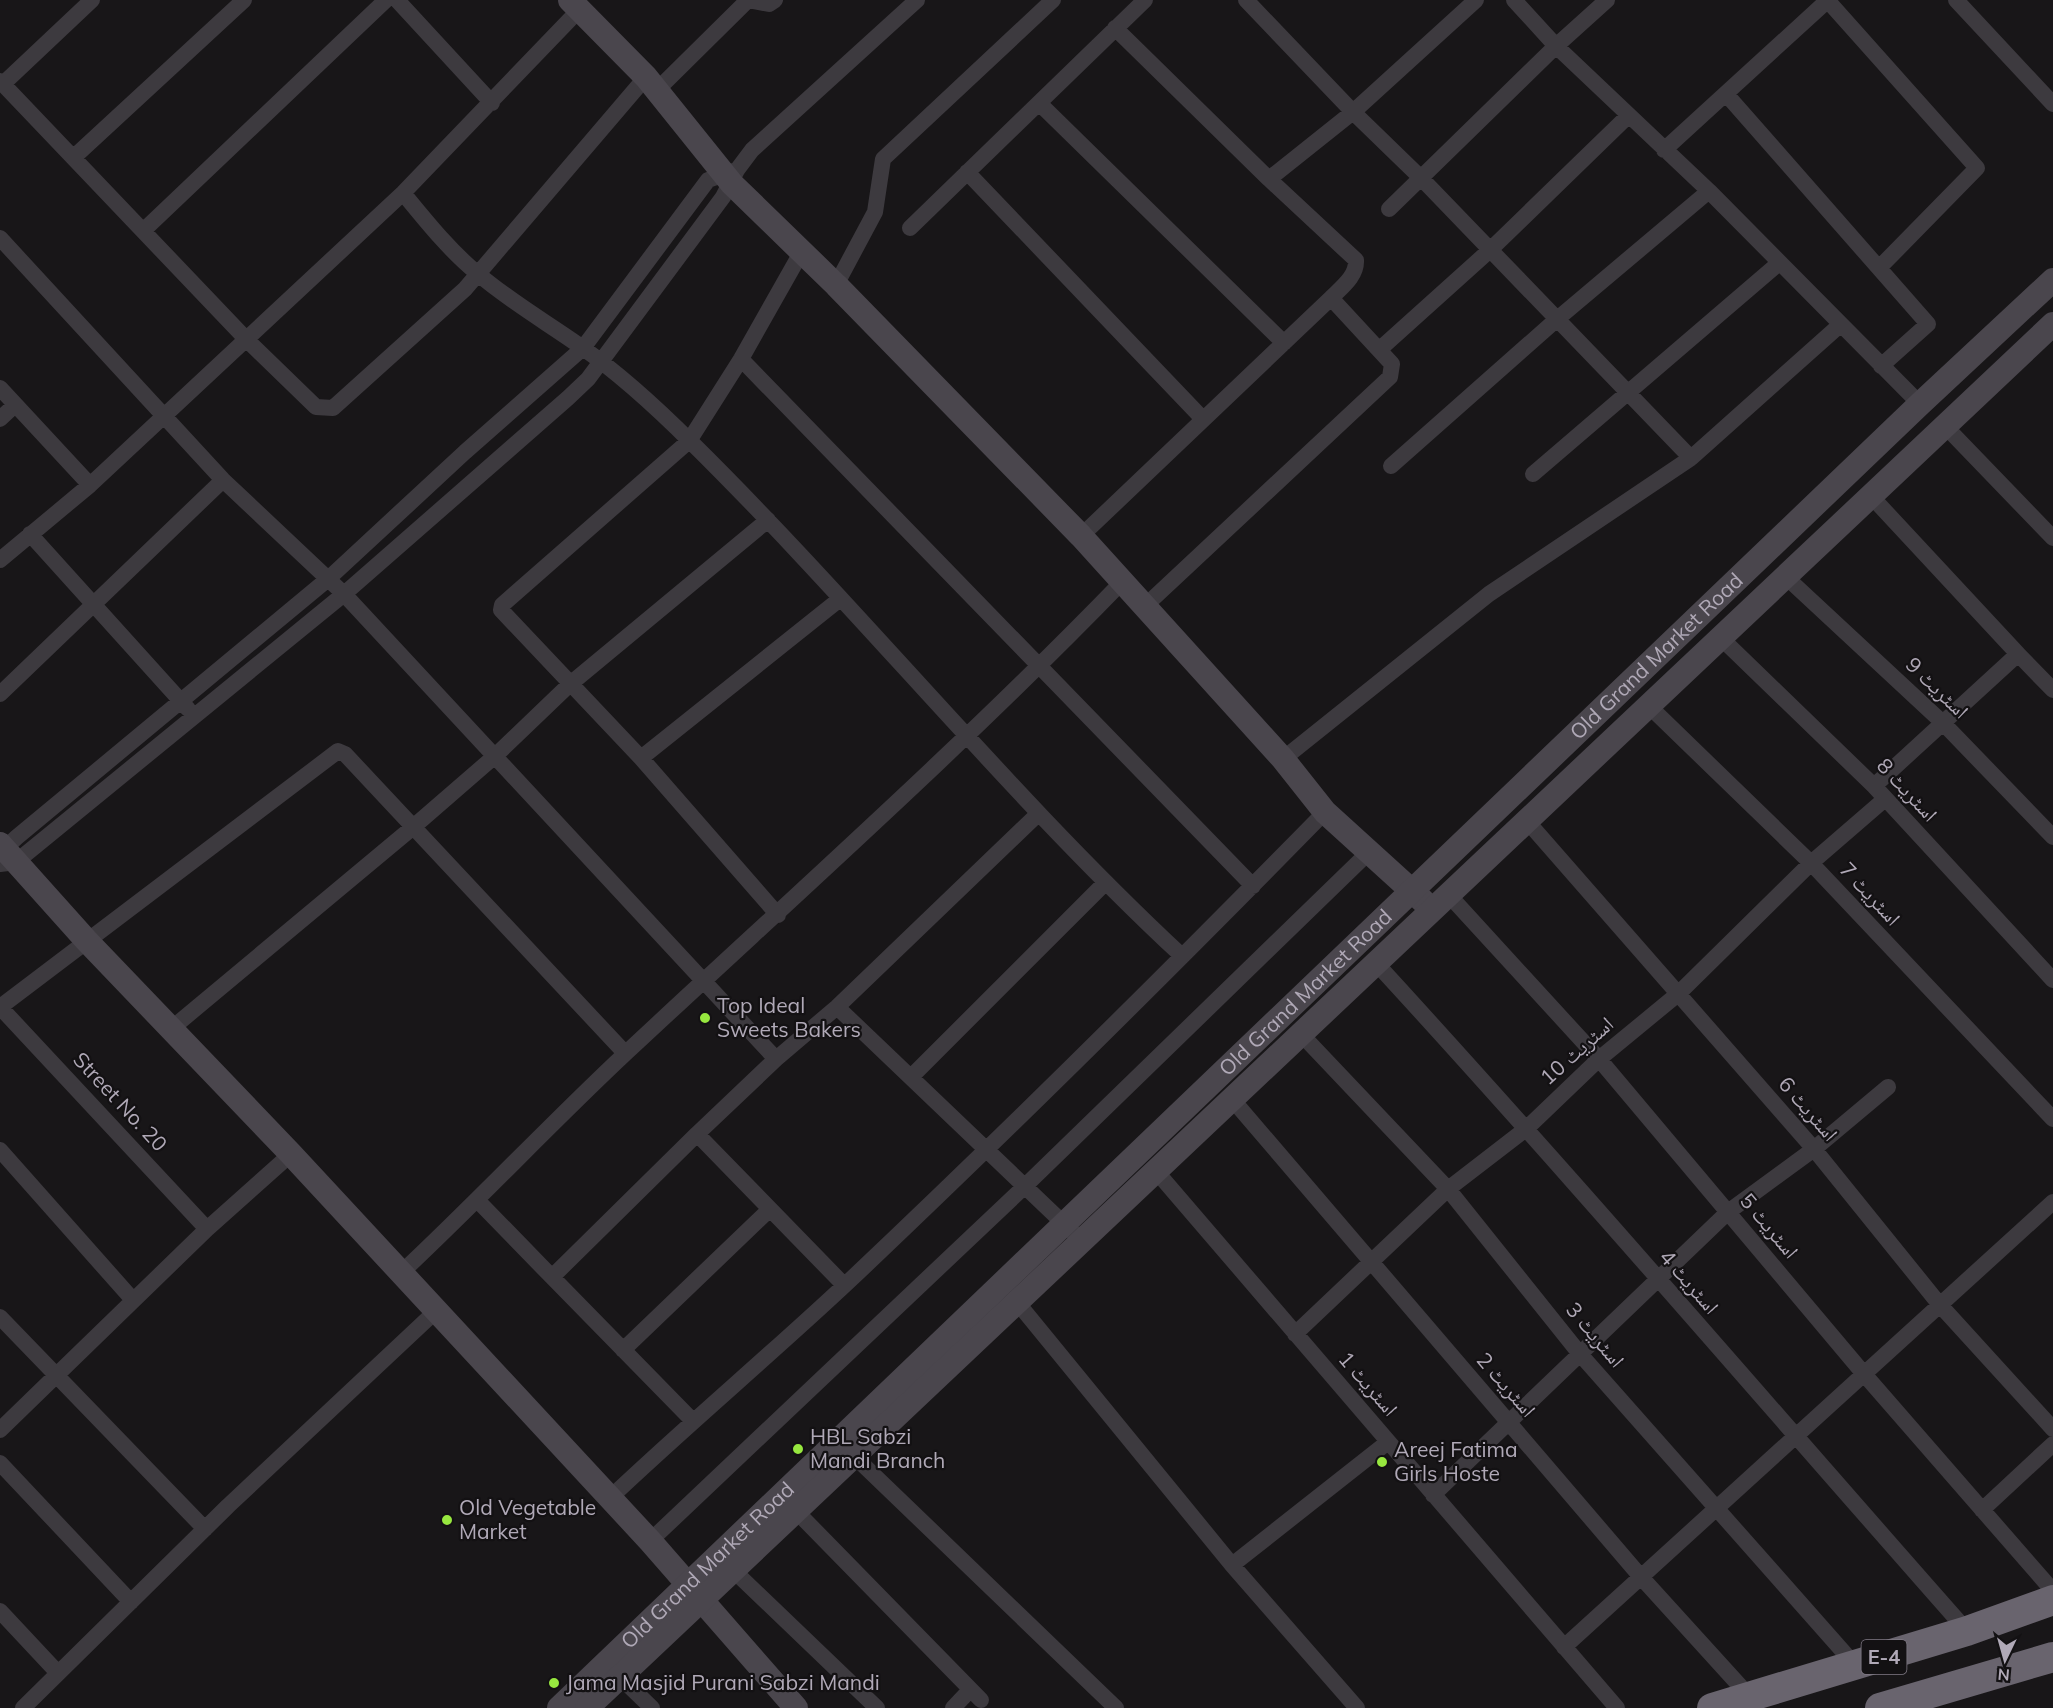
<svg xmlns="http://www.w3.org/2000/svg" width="2053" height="1708" font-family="Mulish,'Noto Naskh Arabic',sans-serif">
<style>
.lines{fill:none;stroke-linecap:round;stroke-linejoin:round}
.street{stroke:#3d3a3f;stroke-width:16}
.secondary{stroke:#4a464d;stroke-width:24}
.highway{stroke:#69646e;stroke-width:30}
.poi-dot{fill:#97e73f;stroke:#131113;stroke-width:2}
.labels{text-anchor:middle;stroke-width:4.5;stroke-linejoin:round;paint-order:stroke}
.shield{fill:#131113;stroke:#817b86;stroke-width:1.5}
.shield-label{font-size:20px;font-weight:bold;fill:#b0a9b7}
.street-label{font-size:21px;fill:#b0a9b7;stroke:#131113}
.poi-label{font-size:21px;fill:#b0a9b7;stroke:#131113;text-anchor:start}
</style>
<rect width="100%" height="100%" fill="#181618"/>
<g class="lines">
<path class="street" d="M397 0 492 103
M748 0 769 4 775 0
M1246 0 1353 112 1269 179
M1514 0 1556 46 1709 191 1920 404
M1956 0 2053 104
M1828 1 1977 168 1879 268
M0 81 247 340 316 407 333 408 465 289 646 77
M3 84 92 0
M656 91 748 0
M1726 94 1928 324 1881 366
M1039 103 1284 343
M1664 150 1828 0
M74 157 244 0
M967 172 1203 419
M403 193C426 221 449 250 477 273 508 300 546 322 580 346 620 374 658 409 692 443 860 609 1008 794 1181 955
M1389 209 1556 46 1607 0
M910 228 1145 0
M144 230 386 0
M0 238 223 480 344 594 776 1059
M836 285 875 212 883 159 1053 0
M1380 349 1490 250 1628 116
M741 359 1253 886
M0 388 90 485
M0 419 15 405
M1945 426 2053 538
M1691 458 1840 325
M1391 466 1556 320 1709 191
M1533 474 1779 263
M1871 496 2018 654
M30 534 188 709
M1081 536 1331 298C1342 287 1357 276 1356 260L1269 179 1115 28
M0 560 90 485 403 193 579 10
M1786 577 1942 722 2053 837
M1144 607 1390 377 1392 364 1331 298
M1721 638 1874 786 2053 980
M0 694 223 480
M1649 706 1811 863 2053 1119
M641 758 840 599
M1283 759 1489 594 1691 458 1421 178 1353 112 1476 0
M1874 786 2018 654 2053 690
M1527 821 1814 1149 1940 1305 2053 1429
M0 858 4 849 17 837 328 579 465 452 583 348 708 180 733 171
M0 864 16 862 344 594 568 398 588 379 723 197 737 170 752 150 917 0
M1447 893 1599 1059 1864 1374 2053 1591
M778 915 641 758 501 610 502 605 689 441 741 359 802 251
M1376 963C1577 1182 1770 1408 1967 1631
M0 1007 338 751 345 754 625 1053
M0 1007 207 1229
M837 1007 1082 1241
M171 1029 412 828 495 756 569 685 768 520
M1301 1034 1448 1189 1580 1354 1855 1665
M911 1077 1104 884
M1232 1099 1641 1577 1750 1697
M0 1150 133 1300
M1156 1171 1617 1708
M478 1201 552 1277
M401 1273C478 1201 550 1124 627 1052 793 897 963 746 1121 583
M844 1285 697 1134 776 1059 837 1007 1038 814
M1017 1302 1232 1565 1357 1708
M0 1317 205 1529
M1295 1334 1448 1189 1527 1128 1599 1059 1678 994 1811 863 1885 799
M623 1350 770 1209
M692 1420 552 1277 697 1134
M0 1430 207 1229 291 1154
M854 1456 1116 1708
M0 1463 131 1602
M1433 1495 1728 1212 1814 1149 1888 1087
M610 1498C687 1425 768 1357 846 1284 1009 1130 1168 972 1325 812
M1982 1510 2053 1444
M796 1511 981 1700
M650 1541 1024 1187 1368 853
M1232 1565 1388 1442
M733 1570 877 1708
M0 1611 58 1673
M1564 1647 2053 1202
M620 1677 652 1708
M23 1708 228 1506 437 1310
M953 1708 970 1690"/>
<g class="secondary">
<path d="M570 0 646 77 732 184 836 285 1081 536 1283 759 1325 812 1423 901"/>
<path d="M0 844 86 940 291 1154 650 1541 796 1708"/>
<path id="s1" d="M559 1708 1920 404 2053 280"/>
<path d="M587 1708 2053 324"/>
</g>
<path class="highway" d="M1712 1708 1967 1631 2053 1600
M1880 1708 2053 1657"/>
</g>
<g class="poi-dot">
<circle cx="705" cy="1018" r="6"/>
<circle cx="798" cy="1449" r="6"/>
<circle cx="1382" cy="1462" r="6"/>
<circle cx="447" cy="1520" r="6"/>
<circle cx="554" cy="1683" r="6"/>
</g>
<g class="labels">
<rect class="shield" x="1861.5" y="1640" width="45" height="34" rx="4.5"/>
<g class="shield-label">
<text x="1884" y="1664">E-4</text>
</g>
<g class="street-label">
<text dy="7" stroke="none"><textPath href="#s1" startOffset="1520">Old Grand Market Road</textPath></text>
<text transform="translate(1937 688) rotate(44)" y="7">اسٹریٹ 9</text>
<text transform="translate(1907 790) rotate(47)" y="7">اسٹریٹ 8</text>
<text transform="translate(1870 894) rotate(47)" y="7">اسٹریٹ 7</text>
<text dy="7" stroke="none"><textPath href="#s1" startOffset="1034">Old Grand Market Road</textPath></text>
<text transform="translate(1577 1051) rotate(-42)" y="7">اسٹریٹ 10</text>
<text transform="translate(120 1102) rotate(47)" y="7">Street No. 20</text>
<text transform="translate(1808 1109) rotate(49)" y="7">اسٹریٹ 6</text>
<text transform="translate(1769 1226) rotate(50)" y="7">اسٹریٹ 5</text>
<text transform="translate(1689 1282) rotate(49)" y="7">اسٹریٹ 4</text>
<text transform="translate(1595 1335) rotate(50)" y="7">اسٹریٹ 3</text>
<text transform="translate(1368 1384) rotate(49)" y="7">اسٹریٹ 1</text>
<text transform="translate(1506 1385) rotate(49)" y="7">اسٹریٹ 2</text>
<text dy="7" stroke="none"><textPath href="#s1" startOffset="206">Old Grand Market Road</textPath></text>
</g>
<g class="poi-label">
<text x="717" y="1013">Top Ideal<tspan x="717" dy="24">Sweets Bakers</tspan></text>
<text x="810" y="1444">HBL Sabzi<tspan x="810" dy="24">Mandi Branch</tspan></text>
<text x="1394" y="1457">Areej Fatima<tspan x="1394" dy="24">Girls Hoste</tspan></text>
<text x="459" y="1515">Old Vegetable<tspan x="459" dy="24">Market</tspan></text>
<text x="566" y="1690">Jama Masjid Purani Sabzi Mandi</text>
</g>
</g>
<g transform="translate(2005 1660) rotate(185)" stroke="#131113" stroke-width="4.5" paint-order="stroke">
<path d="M0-4.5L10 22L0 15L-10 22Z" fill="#b0a9b7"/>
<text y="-9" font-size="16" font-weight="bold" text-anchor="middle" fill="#b0a9b7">N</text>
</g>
</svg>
